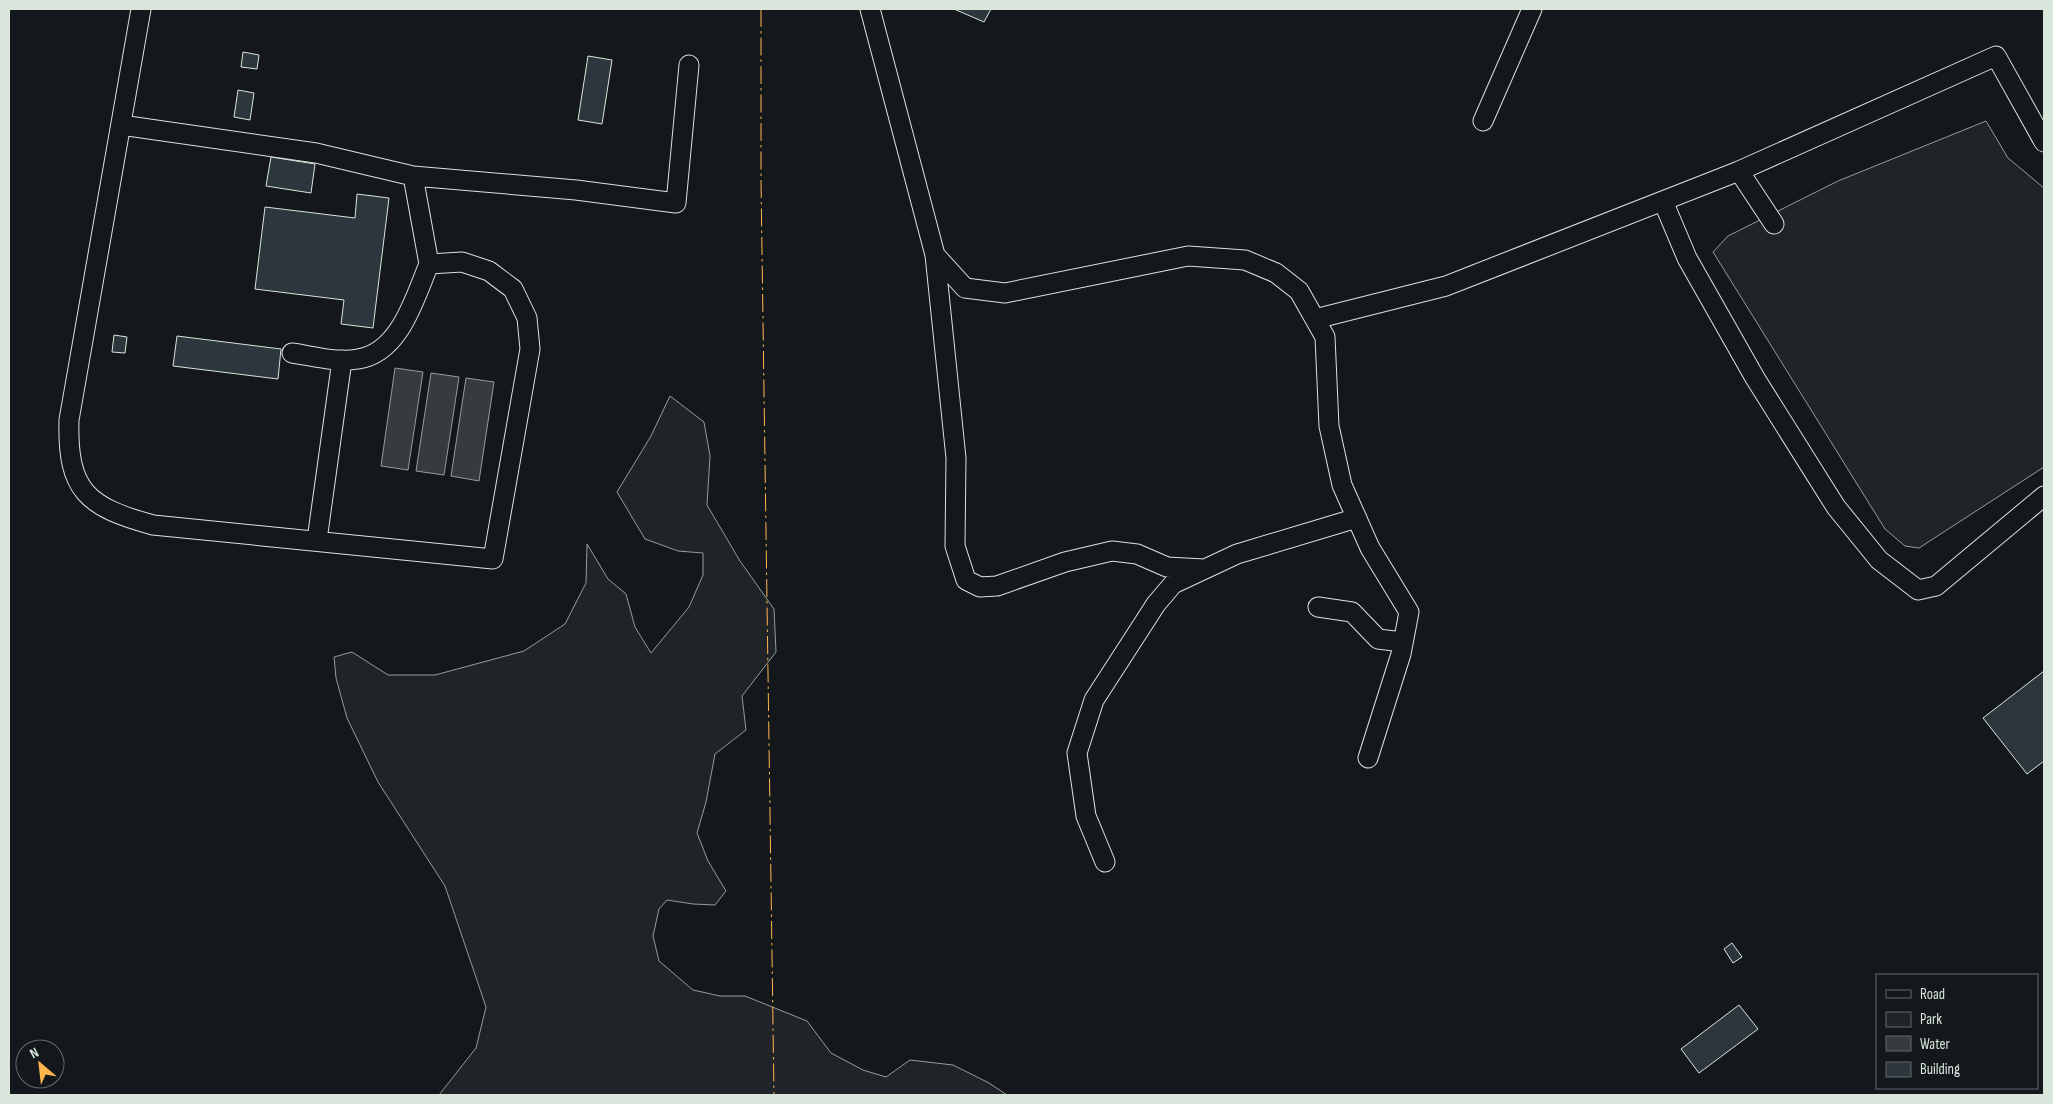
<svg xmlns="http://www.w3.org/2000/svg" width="2053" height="1104" font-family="'Sofia Sans Condensed',sans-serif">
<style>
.green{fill:#202428;stroke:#939e99}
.water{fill:#363b3e;stroke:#939e99}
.building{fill:#2c363c;stroke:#d8e6dc}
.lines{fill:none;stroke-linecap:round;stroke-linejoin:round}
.minor-casing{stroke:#d8e6dc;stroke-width:21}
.minor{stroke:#14181c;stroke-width:19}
.power{stroke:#ffb74d;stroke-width:1;stroke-dasharray:18 4 2.5 4;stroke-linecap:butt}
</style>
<rect width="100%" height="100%" fill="#14181c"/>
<path class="green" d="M1986 121 2008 158 2044 188V467L1919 548 1905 546 1885 529 1713 252 1728 236 1838 181Z
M670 396 704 422 710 456 707 505 740 561 774 609 776 652 742 696 746 730 715 754 706 802 697 833 708 861 726 891 715 905 693 904 667 900 659 909 653 936 659 961 693 990 720 996H745L807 1021 831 1053 863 1070 886 1077 910 1060 953 1065 989 1083 1007 1095H439L476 1048 486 1007 445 886 378 782 347 718 336 678 334 657 352 652 388 675H435L524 651 565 624 586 583 587 544 608 579 626 594 635 627 651 653 689 607 703 575V553L678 551 645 539 617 492 651 436Z"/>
<path class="water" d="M395 368 423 372 408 470 381 466Z
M431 373 459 377 444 475 416 471Z
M466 378 494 382 479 481 451 476Z"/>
<path class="building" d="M954 9H991L984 22Z
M243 52 259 55 257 69 241 67Z
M588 56 612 60 602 124 578 120Z
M238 90 254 93 250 120 234 117Z
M271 157 315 164 311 193 266 186Z
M357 194 389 198 373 328 341 324 344 300 255 289 265 207 355 218Z
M114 335 127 337 125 353 112 352Z
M177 336 281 349 278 379 173 366Z
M2044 671V761L2027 774 1983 718Z
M1732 943 1742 957 1733 963 1724 949Z
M1739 1005 1758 1029 1699 1073 1681 1049Z"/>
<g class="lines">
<g class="minor-casing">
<path id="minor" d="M141 9 69 420C67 491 87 507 153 525L493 559 530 349 527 318 513 289 489 271 462 262 429 264C415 297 400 353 358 359 336 363 313 356 292 353
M870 9 935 255 965 288 1005 293 1188 256 1245 260 1276 273 1299 291 1325 337 1329 426 1342 485 1370 548 1409 612 1401 654 1368 758
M1483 121 1532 9
M121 125 316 153 413 176 429 264
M1739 171 1996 56 2044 142
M413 176 576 190 676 203 689 65
M1663 201 1687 258 1755 378 1836 507 1879 560 1918 590 1936 586 2044 496
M935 255 956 458 955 546 966 580 980 587 997 586 1065 562 1112 551 1137 554 1167 567 1204 569
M1315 319 1446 286 1739 171 1774 224
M317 540 342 360
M1318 607 1352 612 1378 639 1403 642
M1105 862 1086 816 1077 753 1094 700 1156 604 1173 584 1237 554 1357 518"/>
</g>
<use href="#minor" class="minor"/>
<path class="power" d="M761 9V180L774 1095"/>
</g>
<rect width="2053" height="1104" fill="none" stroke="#d8e6dc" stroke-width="20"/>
<rect x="1876" y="974" width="162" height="115" fill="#14181c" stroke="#626a69"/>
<rect x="1886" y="990" width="25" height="8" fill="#14181c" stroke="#626a69"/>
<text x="1920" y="999" font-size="15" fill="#d8e6dc">Road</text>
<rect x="1886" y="1012" width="25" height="15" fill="#202428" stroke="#626a69"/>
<text x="1920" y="1024" font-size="15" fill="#d8e6dc">Park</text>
<rect x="1886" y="1036" width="25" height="15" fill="#363b3e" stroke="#626a69"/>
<text x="1920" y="1049" font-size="15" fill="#d8e6dc">Water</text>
<rect x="1886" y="1062" width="25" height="15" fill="#2c363c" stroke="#626a69"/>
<text x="1920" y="1074" font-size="15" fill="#d8e6dc">Building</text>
<g transform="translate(40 1064) rotate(332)"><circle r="24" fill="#14181c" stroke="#626a69"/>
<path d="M0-4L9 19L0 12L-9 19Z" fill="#ffb74d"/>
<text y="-8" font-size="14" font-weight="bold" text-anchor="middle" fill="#d8e6dc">N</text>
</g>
</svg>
